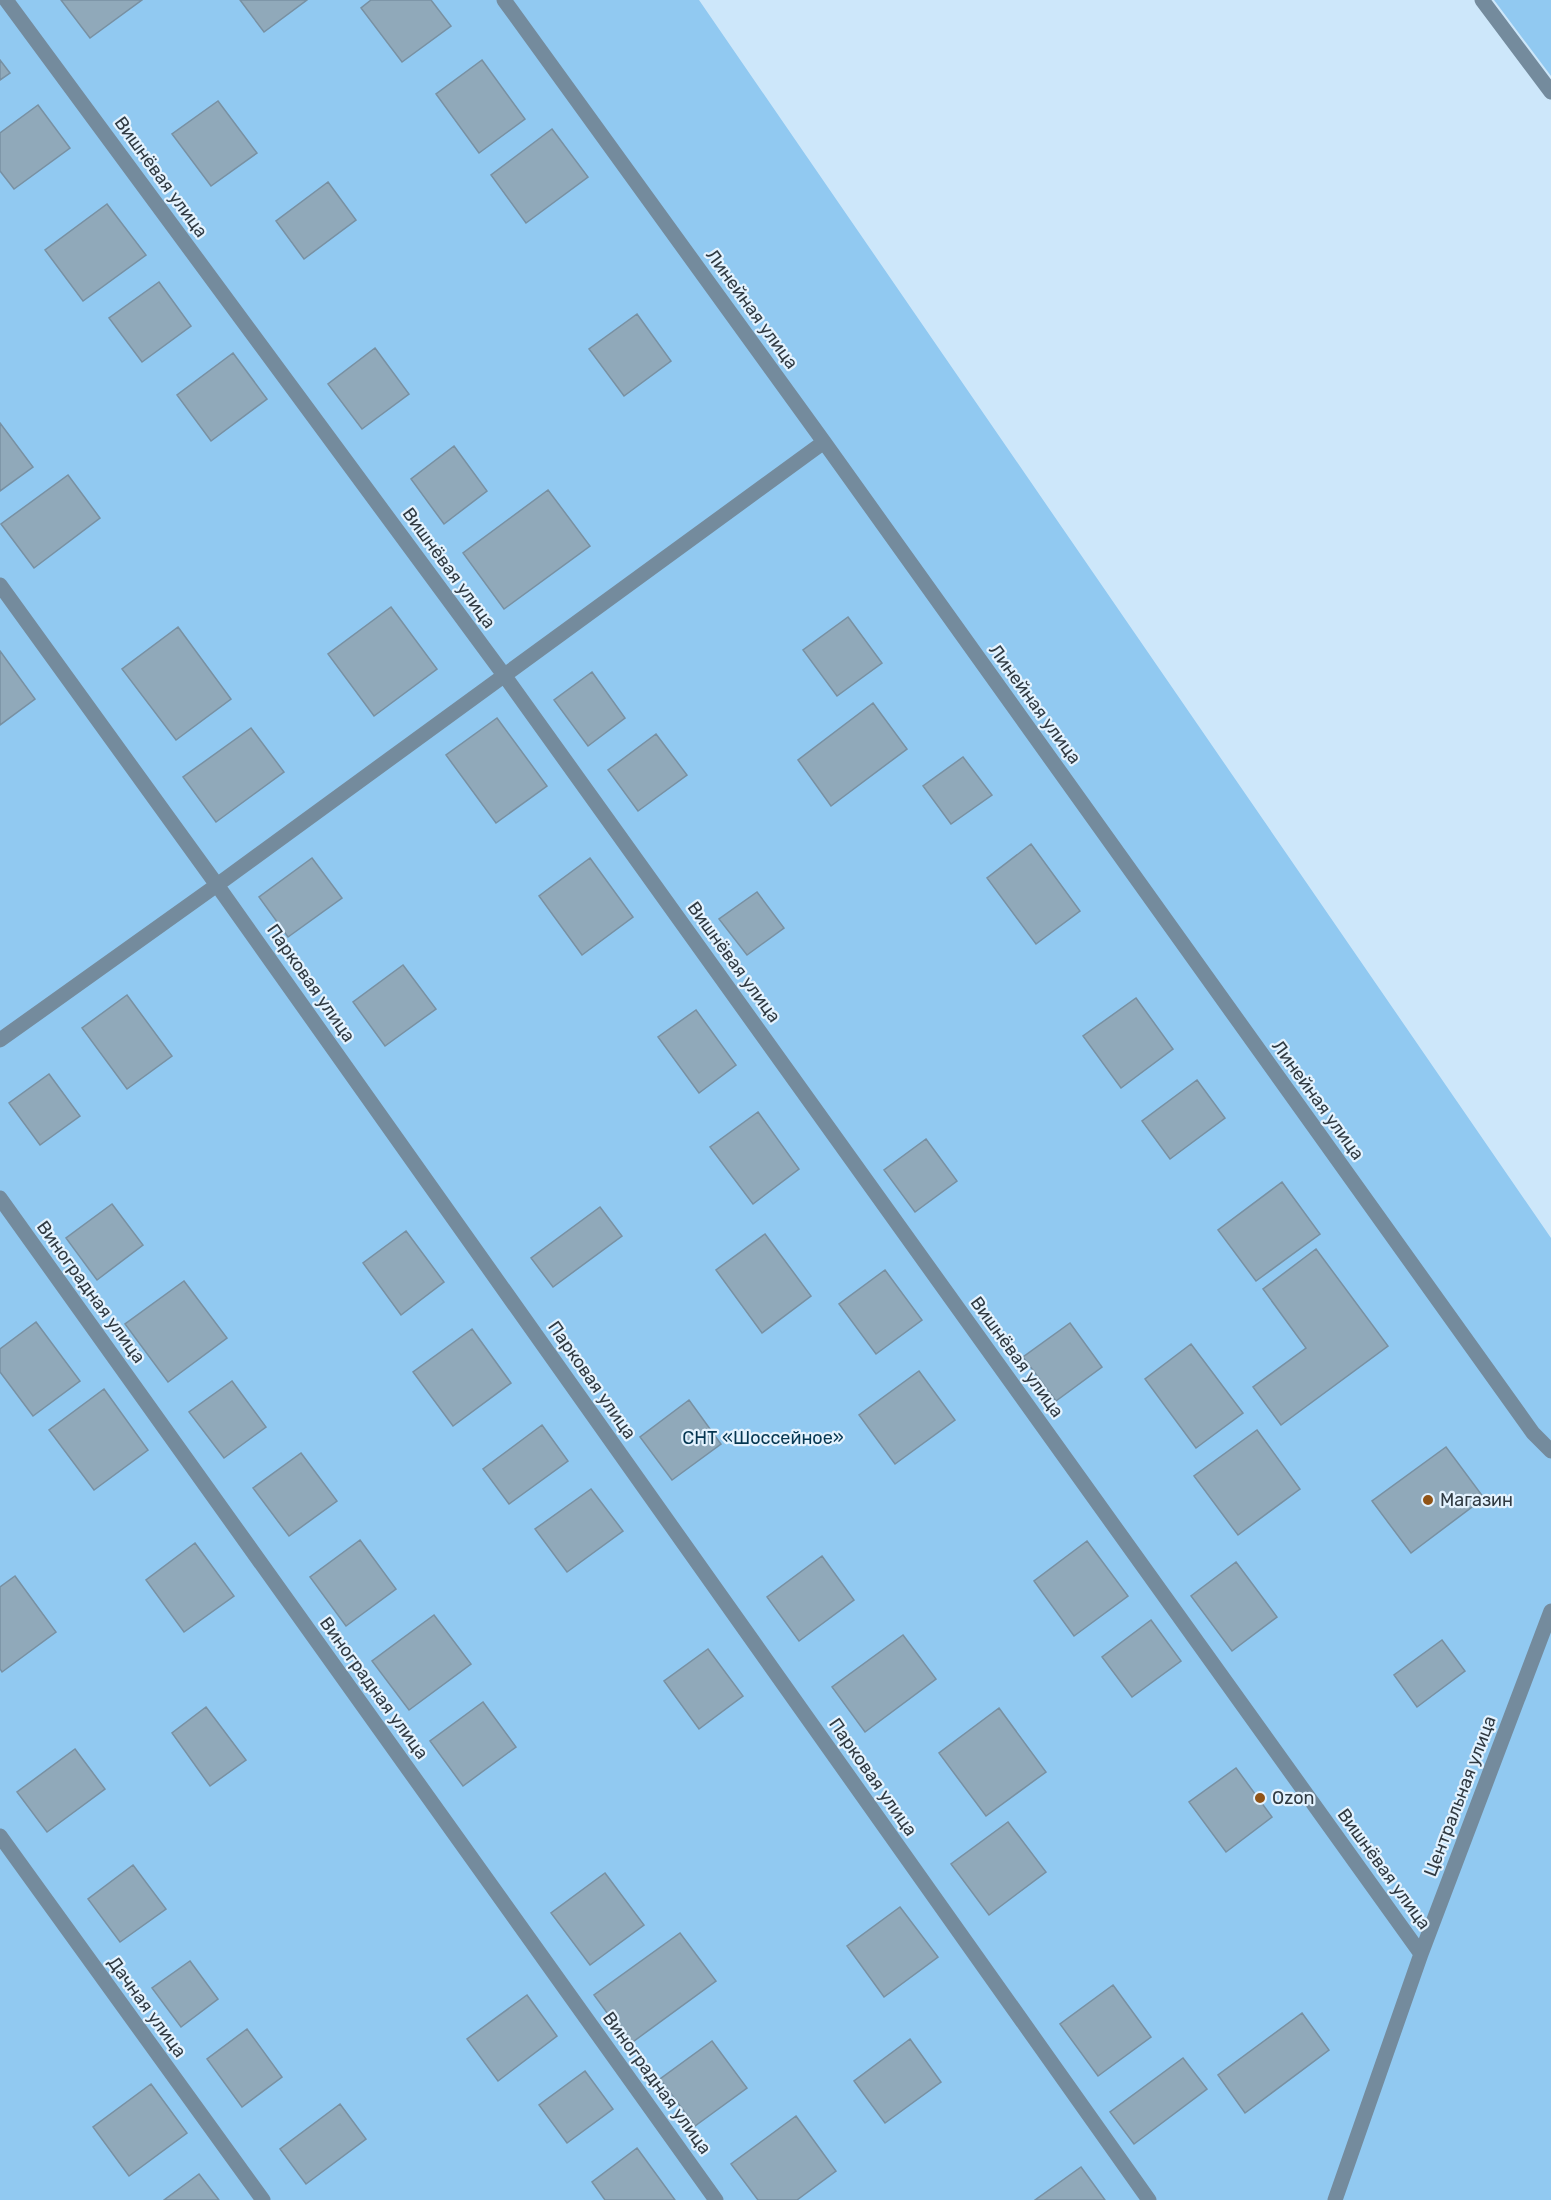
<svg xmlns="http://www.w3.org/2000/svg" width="1551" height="2200" font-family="Rubik,sans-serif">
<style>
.green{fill:#91c9f1}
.building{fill:#90a9ba;stroke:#7890a2;stroke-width:1.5}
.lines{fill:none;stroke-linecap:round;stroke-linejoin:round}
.minor{stroke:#748b9d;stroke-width:15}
.poi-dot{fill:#915417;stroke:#e3f2fe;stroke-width:2}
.labels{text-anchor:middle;stroke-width:4.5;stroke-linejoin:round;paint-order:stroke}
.street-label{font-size:18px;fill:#303a42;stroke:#e3f2fe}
.park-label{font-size:18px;fill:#053651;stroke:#e3f2fe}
.poi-label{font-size:18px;fill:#303a42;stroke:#e3f2fe;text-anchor:start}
</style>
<rect width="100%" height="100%" fill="#cde7fa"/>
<path class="green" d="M0 0H699L1551 1238V2200H0Z
M1494 0H1551V76Z"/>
<path class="building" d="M61 0H142L90 38Z
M240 0H307L264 32Z
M371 0H431L451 26 402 62 361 8Z
M0 60 10 73 0 80Z
M482 60 525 119 479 153 436 94Z
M218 101 257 153 211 186 172 134Z
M38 105 70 148 14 189 0 171V133Z
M552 129 588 177 526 223 491 175Z
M328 182 356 220 304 259 276 221Z
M107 204 146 255 83 301 45 250Z
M159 282 191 326 142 362 109 318Z
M637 314 671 361 624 396 589 349Z
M375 348 409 394 362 429 328 384Z
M233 353 267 399 211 441 177 395Z
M0 423 33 467 0 491Z
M454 446 487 491 444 524 411 479Z
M68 475 100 518 34 568 1 524Z
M548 490 590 546 504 609 463 553Z
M391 607 437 669 374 716 328 654Z
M848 617 882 663 837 696 803 650Z
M178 627 231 699 176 740 122 669Z
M0 651 35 699 0 725Z
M592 672 625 718 588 746 554 700Z
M873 703 907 749 831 806 798 760Z
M497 718 547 786 496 823 446 755Z
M251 728 284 772 216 822 183 777Z
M656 734 687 775 638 811 608 770Z
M963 757 992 795 951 824 923 786Z
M1031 844 1080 911 1036 944 987 878Z
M312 858 342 898 288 937 259 897Z
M590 858 633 917 582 955 539 896Z
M757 892 784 928 747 955 719 919Z
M403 965 436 1009 385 1046 353 1002Z
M127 995 172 1056 127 1089 82 1028Z
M1136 998 1173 1049 1121 1088 1083 1036Z
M696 1010 736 1065 699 1093 658 1037Z
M49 1074 80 1116 40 1145 9 1103Z
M1197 1080 1225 1118 1170 1159 1142 1121Z
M758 1112 799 1169 753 1204 710 1147Z
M926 1139 957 1181 915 1212 884 1170Z
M1282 1182 1320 1234 1256 1281 1218 1230Z
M112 1204 143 1245 97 1280 66 1238Z
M600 1207 622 1236 553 1287 531 1258Z
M406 1231 444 1282 401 1315 363 1263Z
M765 1234 811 1296 762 1333 716 1270Z
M1316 1249 1388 1346 1281 1425 1253 1387 1306 1348 1263 1289Z
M885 1270 922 1320 876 1354 839 1304Z
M184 1281 227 1338 168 1382 125 1324Z
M36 1322 80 1381 33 1416 0 1372V1349Z
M1070 1323 1102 1367 1056 1401 1023 1357Z
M472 1329 511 1383 453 1426 413 1372Z
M1191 1344 1243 1413 1196 1448 1145 1379Z
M919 1371 955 1420 895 1464 859 1415Z
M232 1381 266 1427 224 1458 189 1412Z
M104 1389 148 1450 94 1490 49 1430Z
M689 1400 721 1444 672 1480 640 1437Z
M542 1425 568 1461 509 1504 483 1469Z
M1257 1430 1300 1489 1238 1535 1194 1476Z
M1446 1447 1484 1498 1411 1553 1372 1501Z
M301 1453 337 1501 289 1536 253 1488Z
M591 1489 623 1531 567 1572 535 1529Z
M360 1540 396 1589 346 1626 310 1577Z
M1087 1541 1128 1596 1074 1636 1034 1581Z
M195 1543 234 1596 184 1632 146 1580Z
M822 1556 854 1600 799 1641 767 1597Z
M1236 1562 1277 1617 1232 1651 1191 1596Z
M15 1576 56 1632 2 1672 0 1669V1587Z
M434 1615 471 1664 409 1710 372 1661Z
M1151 1620 1181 1661 1132 1697 1102 1657Z
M903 1635 936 1679 865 1732 832 1687Z
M1442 1640 1465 1671 1417 1707 1394 1675Z
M708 1649 743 1696 699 1729 664 1681Z
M483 1702 516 1747 463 1786 430 1741Z
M206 1707 246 1760 210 1786 172 1733Z
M999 1708 1046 1772 986 1816 939 1753Z
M75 1749 105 1789 47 1832 17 1792Z
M1236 1768 1272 1817 1226 1852 1189 1802Z
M1008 1822 1046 1872 989 1915 951 1864Z
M133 1865 166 1909 120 1942 88 1899Z
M605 1873 644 1925 590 1965 551 1913Z
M900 1907 938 1957 884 1997 847 1946Z
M680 1933 716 1981 630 2044 594 1995Z
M190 1961 218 1999 181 2027 152 1988Z
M1113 1985 1151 2037 1098 2076 1060 2024Z
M527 1995 557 2036 498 2081 467 2039Z
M1302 2013 1329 2050 1245 2113 1218 2075Z
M247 2029 282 2077 242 2107 207 2059Z
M910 2039 941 2082 885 2123 854 2081Z
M712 2041 747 2088 695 2126 660 2079Z
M1183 2058 1207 2089 1134 2144 1110 2112Z
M585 2071 613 2109 567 2143 539 2105Z
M151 2084 187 2133 129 2176 93 2127Z
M340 2104 366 2139 306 2184 280 2149Z
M796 2116 836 2171 797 2200H758L731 2164Z
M637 2148 675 2200H605L592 2182Z
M1081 2167 1105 2200H1035Z
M199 2174 219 2200H164Z"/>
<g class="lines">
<path class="minor" d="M6 0 504 675 1421 1954
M504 0 824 442 1533 1433 1551 1451
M1482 0 1551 92
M0 585 217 885 1149 2200
M0 1040 217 885 824 442
M0 1198 716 2200
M0 1836 263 2200
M1335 2200 1421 1954 1551 1611"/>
</g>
<g class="poi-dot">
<circle cx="1428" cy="1500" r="6"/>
<circle cx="1260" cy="1798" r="6"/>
</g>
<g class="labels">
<g class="street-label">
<text transform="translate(161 177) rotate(54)" y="6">Вишнёвая улица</text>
<text transform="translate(752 309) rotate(54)" y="6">Линейная улица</text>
<text transform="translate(449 568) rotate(54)" y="6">Вишнёвая улица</text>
<text transform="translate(1035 704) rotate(54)" y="6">Линейная улица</text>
<text transform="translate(734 962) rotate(54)" y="6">Вишнёвая улица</text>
<text transform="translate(311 983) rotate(55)" y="6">Парковая улица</text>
<text transform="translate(1318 1100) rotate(54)" y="6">Линейная улица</text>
<text transform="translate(91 1292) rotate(54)" y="6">Виноградная улица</text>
<text transform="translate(1017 1357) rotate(54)" y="6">Вишнёвая улица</text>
<text transform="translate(592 1380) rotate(55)" y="6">Парковая улица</text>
<text transform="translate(374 1688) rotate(54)" y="6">Виноградная улица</text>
<text transform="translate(873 1777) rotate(55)" y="6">Парковая улица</text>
<text transform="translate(1460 1796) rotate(-69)" y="6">Центральная улица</text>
<text transform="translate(1384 1869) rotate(54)" y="6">Вишнёвая улица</text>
<text transform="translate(147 2007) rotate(54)" y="6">Дачная улица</text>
<text transform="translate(657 2083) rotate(54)" y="6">Виноградная улица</text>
</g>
<g class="park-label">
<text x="763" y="1444">СНТ «Шоссейное»</text>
</g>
<g class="poi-label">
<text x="1440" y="1506">Магазин</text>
<text x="1272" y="1804">Ozon</text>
</g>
</g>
</svg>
